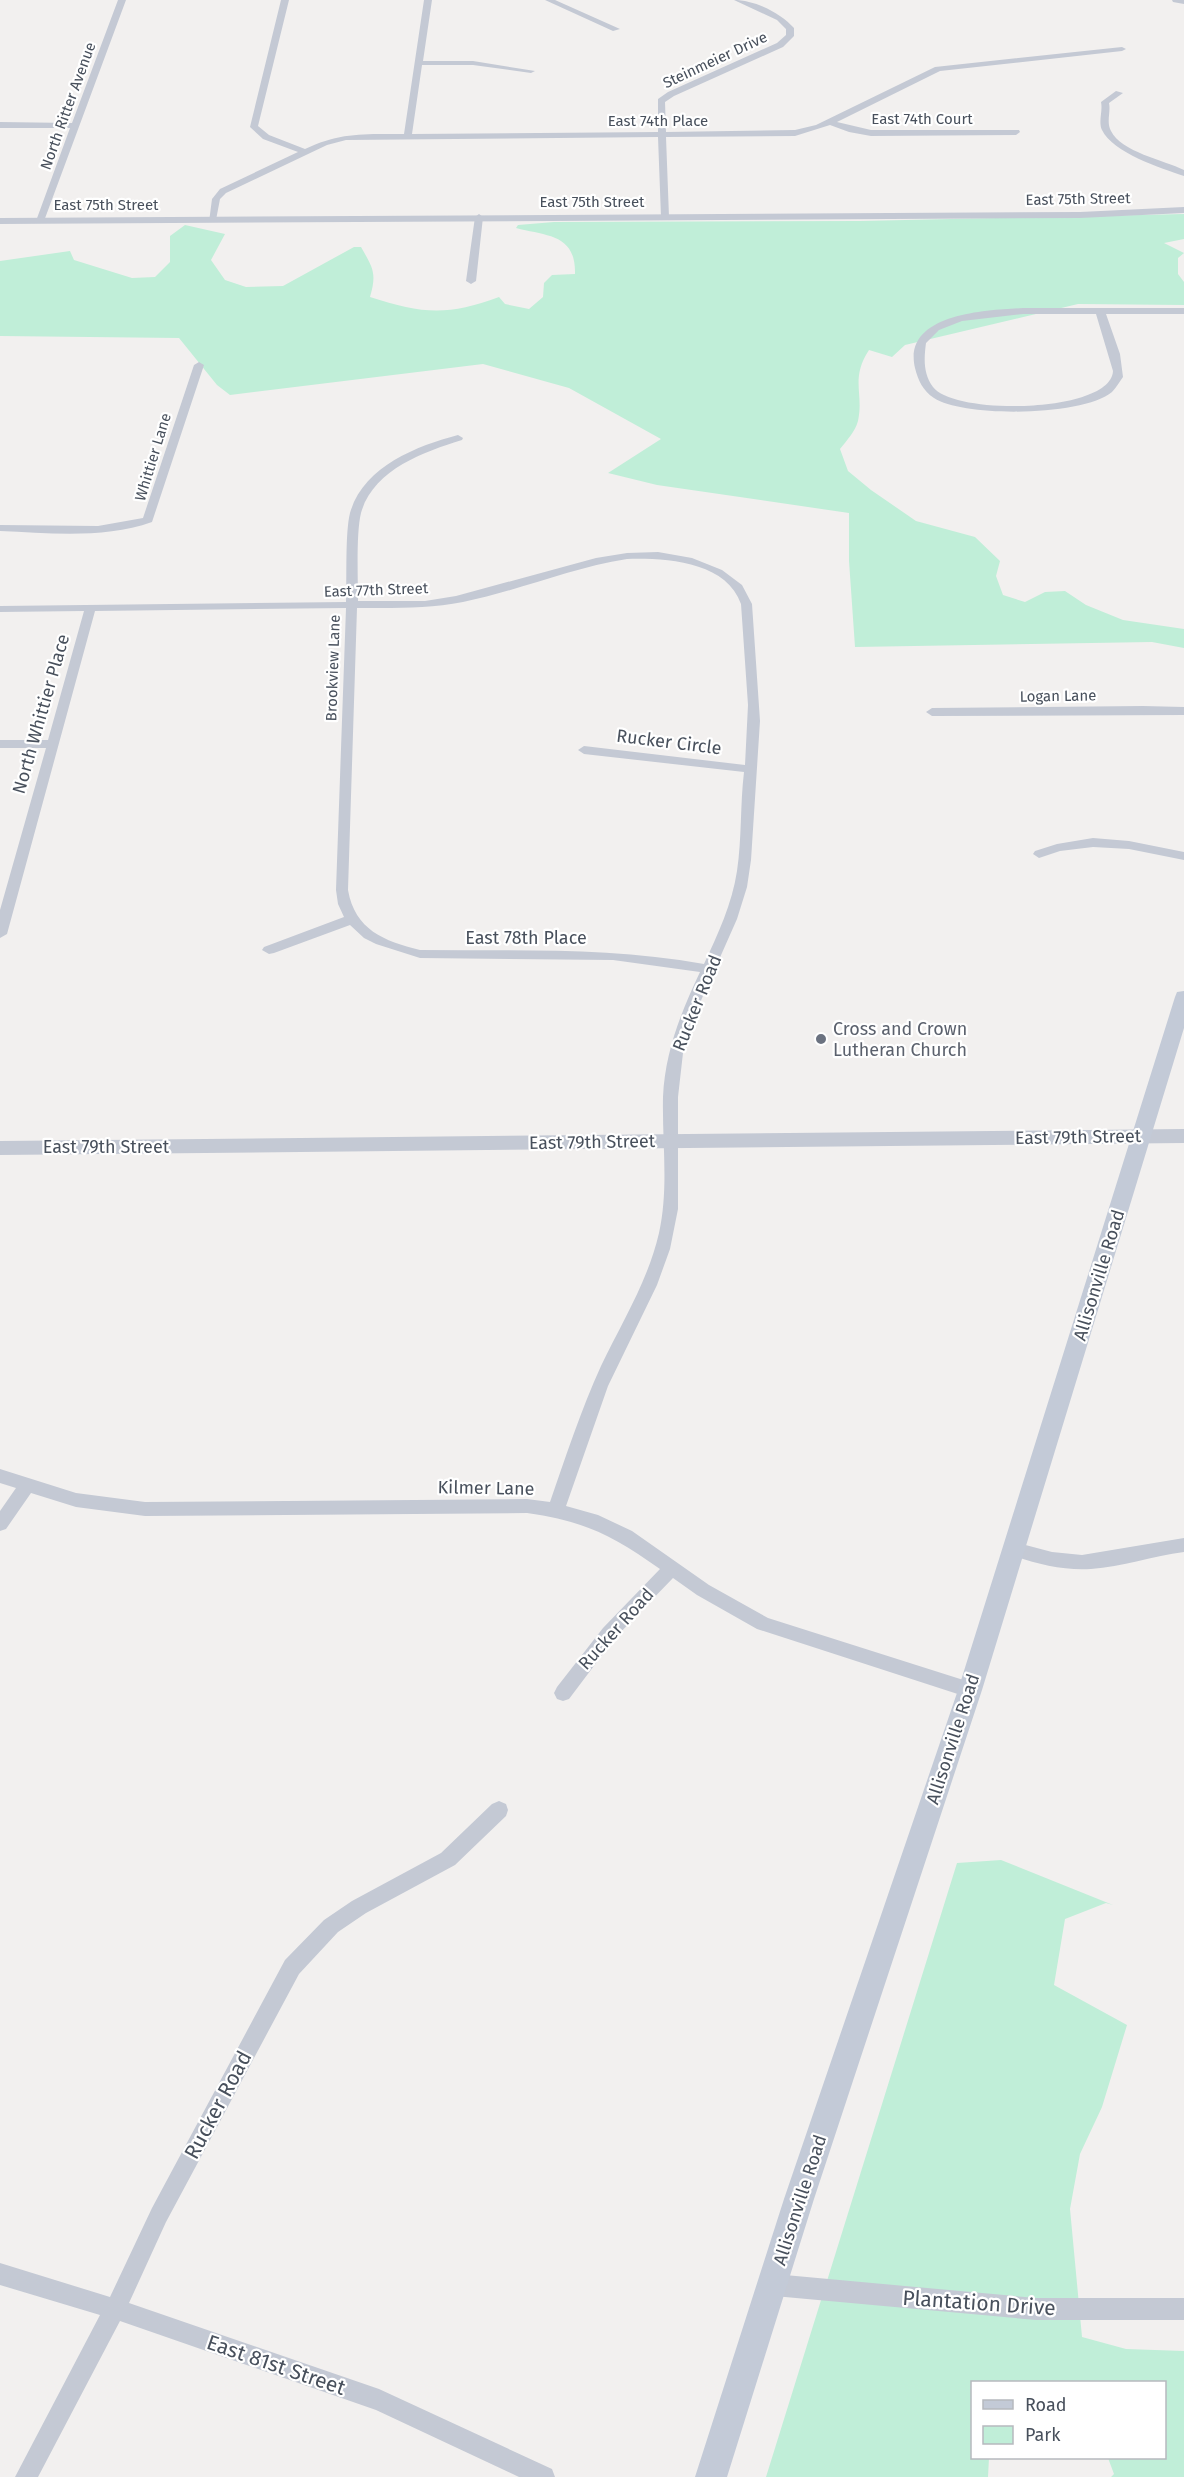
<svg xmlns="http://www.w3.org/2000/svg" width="1184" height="2477" font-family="'Fira Sans',sans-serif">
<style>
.green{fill:#c0eed8}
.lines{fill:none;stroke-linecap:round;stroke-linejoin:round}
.minor{fill:#c4c9d4;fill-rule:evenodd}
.tertiary{fill:#c4c9d4;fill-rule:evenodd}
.secondary{fill:#c3cad7;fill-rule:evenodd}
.worship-dot{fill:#6b7280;stroke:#fff;stroke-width:2}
.labels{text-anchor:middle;stroke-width:4.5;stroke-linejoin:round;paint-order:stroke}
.far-street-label{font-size:15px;fill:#48505c;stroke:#fff}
.street-label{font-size:18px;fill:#48505c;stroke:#fff}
.worship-label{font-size:18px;fill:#5b616d;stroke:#fff;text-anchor:start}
.near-street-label{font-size:21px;fill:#48505c;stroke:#fff}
</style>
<rect width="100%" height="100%" fill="#f2f0ef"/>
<path class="green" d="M1184 214V239L1164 243 1184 253 1178 258V274L1184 282V305L1078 304 905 345 892 357 869 350C850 379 864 393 858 421 855 432 847 440 840 449L848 471 871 490 916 521 975 537 1000 561 996 576 1003 595 1025 602 1045 592 1065 591 1086 605 1123 620 1184 629V648L1152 642 855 647 849 561V513L657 485 608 473 661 439 569 388 483 364 230 395 217 385 179 338 0 336V261L70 251 74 260 132 278 155 277 170 262V236L185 225 225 234 211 260 225 280 246 287 283 286 354 247H361C373 268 377 273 370 297 422 314 448 316 499 297L505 304 529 309 543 297 544 283 552 275 575 274C576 234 547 236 516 228L518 225 554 222 860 221Z
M1001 1860 1113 1905 1106 1903 1065 1919 1054 1985 1127 2025 1102 2107 1080 2154 1070 2209 1082 2337 1126 2349 1184 2351V2477H1111L1114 2474 1108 2458H1164V2382H972V2458H989L988 2477H766L957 1863Z"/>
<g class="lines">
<path class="minor" d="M118 0H126L44 221 37 223 36 221 70 128H0V122L72 123Z
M281 0H289L258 126 269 135 305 149C340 132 366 134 404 134L424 0H432L423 61H473L535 71 531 73 473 65H422L412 134 658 132V99L668 92 777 43 786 35V29L777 20 734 0C755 0 781 13 794 28V36L783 47 674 96 665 102 666 132 795 130 816 125 935 67 1122 47 1126 49 1122 51 940 71 837 122 871 130H1019L1020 132 1016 135 871 136 849 132 830 125 795 136 666 137 669 217 665 220 661 217 658 137 346 140 327 145 226 193 220 199 216 220 209 222 212 199 220 189 298 152 263 139 250 127Z
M545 0H555L620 29 613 31Z
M1172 0H1184V4L1173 2Z
M1116 91 1123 93 1109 103C1111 112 1106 122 1111 131 1121 152 1164 160 1184 170V176C1161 168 1113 153 1102 130 1098 122 1103 111 1101 102Z
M479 214 483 217 476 281 471 284 466 281 475 217Z
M1023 308H1184V314H1106L1120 354 1123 377C1120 381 1116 388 1112 392 1084 416 965 418 934 398 923 391 918 380 915 368 902 313 988 310 1023 308ZM1023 314H1096L1113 371C1111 413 955 416 933 387 923 374 924 358 926 343L939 330 962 321Z
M199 362 204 365 152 522C104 539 50 533 0 531V525L98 526 143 518 194 365Z
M458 435 463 438 462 440C423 452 373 470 361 513 356 533 358 579 358 601H425L456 596 596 558 627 553 658 552 692 558 722 570 742 585 752 604 760 721 751 860 747 887 737 919 695 1014 683 1053 678 1097V1209L670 1249 657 1285 608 1386 566 1506 598 1515 632 1531 709 1585 768 1618 976 1684 979 1690 976 1696 970 1698 757 1629 697 1595 673 1578 615 1638 569 1699 563 1701 557 1699 554 1693 557 1687 603 1628 660 1569C613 1536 585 1521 527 1513L145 1516 76 1507 31 1493 6 1529 0 1531V1511L16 1488 0 1483V1469L76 1493 145 1502 527 1499 550 1502C566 1456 581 1410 601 1366 622 1322 648 1281 659 1233 669 1188 662 1143 663 1097 665 1052 681 1012 700 972L613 960 420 958 376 944 364 938 350 925 274 953 269 954 262 950 264 947 344 917 338 904 336 890 346 608 95 611 7 934 0 938V910L46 748H0V740H48L84 611 0 612V606L346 602C347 579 345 533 350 513 363 467 416 446 458 435ZM627 559C665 558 726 561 741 604L748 705 745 765 584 746 578 750 584 754 744 772C740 805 742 838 737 871 732 904 718 934 704 964 610 947 515 951 420 950 384 941 355 930 348 890L357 608C393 608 428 609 463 602 518 591 570 568 627 559Z
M1143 706 1184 707V715L932 716 926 712 932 708Z
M1093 838 1129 841 1184 852V860L1129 849 1093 847 1060 851 1039 858 1033 854 1035 851 1057 844Z
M1184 1538V1552C1153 1556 1122 1567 1091 1569 1063 1571 1034 1563 1008 1554L1006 1549 1008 1544 1014 1542 1052 1552 1082 1555Z
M499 1801 506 1804 508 1810 506 1816 455 1865 366 1913 338 1932 299 1974 166 2222 129 2303 379 2389 552 2469 555 2477H519L376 2410 120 2321 38 2477H15L100 2315 0 2285V2263L110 2297 152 2208 285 1960 324 1920 352 1901 441 1853 492 1804Z
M774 2274 1036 2298H1184V2320H1036L774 2296 766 2293 763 2285 766 2277Z"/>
<path class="tertiary" d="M1184 207V213L1080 218 0 224V218L1080 212Z
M1184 1129V1143L0 1155V1141Z"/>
<path class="secondary" d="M1184 991V1028L982 1690 814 2199 727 2477H695L784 2199 958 1690 1175 997 1177 992Z"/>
</g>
<circle class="worship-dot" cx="821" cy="1039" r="6"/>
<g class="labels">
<g class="far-street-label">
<text transform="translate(715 60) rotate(-25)" y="5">Steinmeier Drive</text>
<text transform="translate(68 106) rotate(-70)" y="5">North Ritter Avenue</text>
<text x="922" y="124">East 74th Court</text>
<text x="658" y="126">East 74th Place</text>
<text transform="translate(1078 199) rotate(-1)" y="5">East 75th Street</text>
<text x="592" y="207">East 75th Street</text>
<text x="106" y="210">East 75th Street</text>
<text transform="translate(153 457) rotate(-73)" y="5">Whittier Lane</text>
<text transform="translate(376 590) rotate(-2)" y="5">East 77th Street</text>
<text transform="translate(333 668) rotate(-88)" y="5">Brookview Lane</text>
<text transform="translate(1058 696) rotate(-1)" y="5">Logan Lane</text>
</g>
<g class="street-label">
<text transform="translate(41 714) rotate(-74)" y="6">North Whittier Place</text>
<text transform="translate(669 742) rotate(7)" y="6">Rucker Circle</text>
<text x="526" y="944">East 78th Place</text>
<text transform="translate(697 1003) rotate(-68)" y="6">Rucker Road</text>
<text transform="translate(1078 1137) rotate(-1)" y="6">East 79th Street</text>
<text transform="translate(592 1142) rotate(-1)" y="6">East 79th Street</text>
<text x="106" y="1153">East 79th Street</text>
<text transform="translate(1099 1275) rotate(-73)" y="6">Allisonville Road</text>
<text transform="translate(486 1488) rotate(1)" y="6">Kilmer Lane</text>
<text transform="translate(616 1629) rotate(-48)" y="6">Rucker Road</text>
<text transform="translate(953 1739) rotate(-72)" y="6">Allisonville Road</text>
<text transform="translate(800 2200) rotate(-72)" y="6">Allisonville Road</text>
</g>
<g class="worship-label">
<text x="833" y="1035">Cross and Crown<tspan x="833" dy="21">Lutheran Church</tspan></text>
</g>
<g class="near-street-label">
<text transform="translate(218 2105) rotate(-62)" y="7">Rucker Road</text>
<text transform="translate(979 2303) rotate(4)" y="7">Plantation Drive</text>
<text transform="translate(276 2365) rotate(19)" y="7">East 81st Street</text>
</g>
</g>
<rect x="971" y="2381" width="195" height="78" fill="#ffffff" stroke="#b6b9be" stroke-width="1.5"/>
<rect x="983" y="2400" width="30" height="9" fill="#c3cad7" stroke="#b6b9be" stroke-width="1.5"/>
<text x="1025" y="2411" font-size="18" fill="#48505c">Road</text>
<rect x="983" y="2426" width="30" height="18" fill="#c0eed8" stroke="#b6b9be" stroke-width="1.5"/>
<text x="1025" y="2441" font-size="18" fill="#48505c">Park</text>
</svg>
